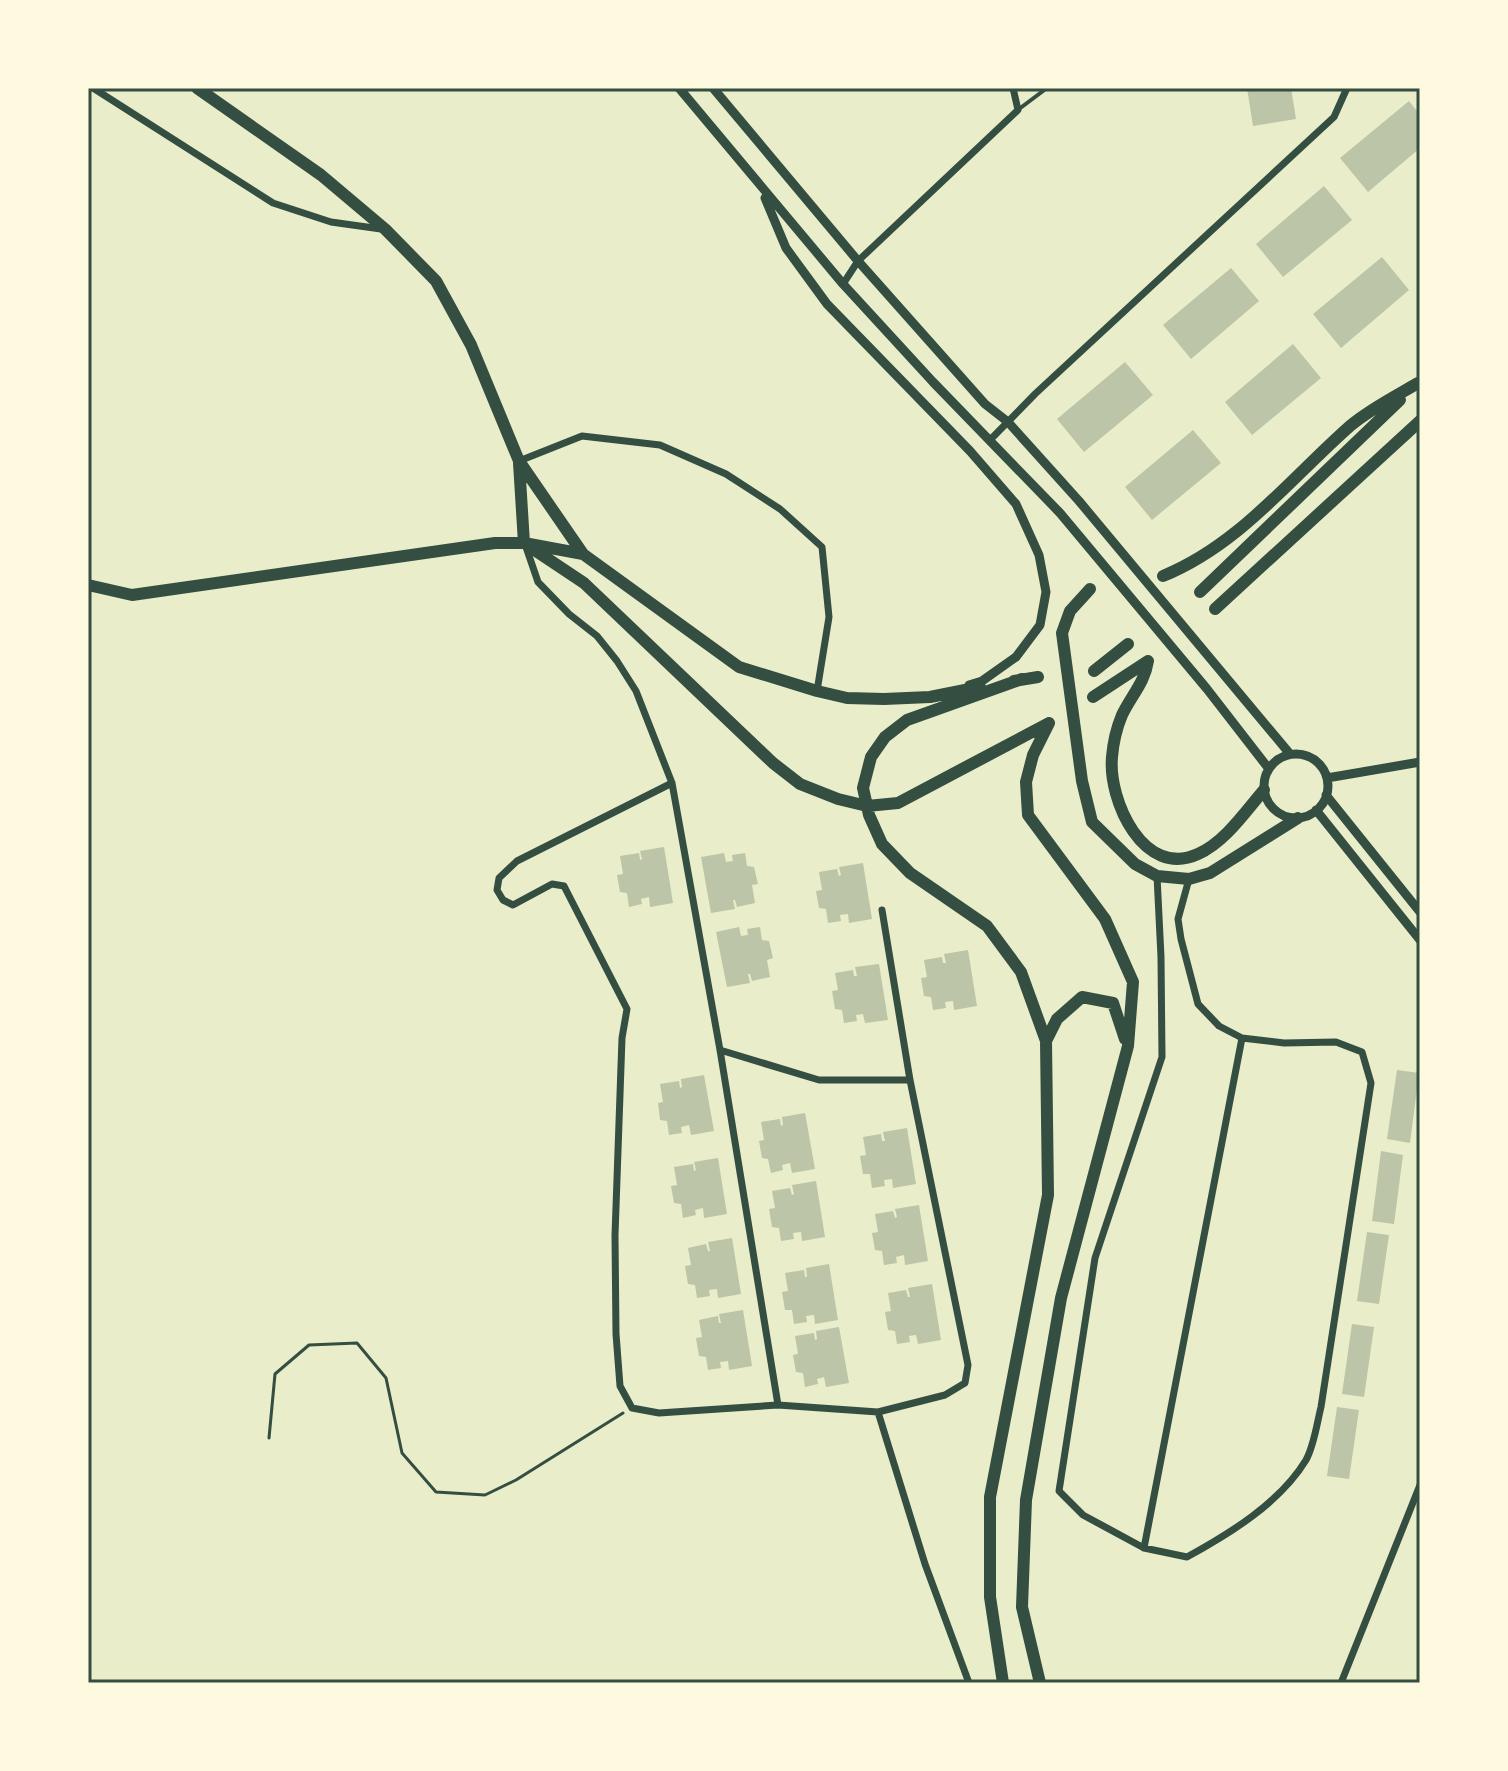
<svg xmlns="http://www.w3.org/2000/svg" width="1508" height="1771" font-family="Jost,sans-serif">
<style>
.building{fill:#bcc5a7}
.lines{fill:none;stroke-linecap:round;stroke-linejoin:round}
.path{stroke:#344e41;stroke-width:3}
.service{stroke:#344e41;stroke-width:4}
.minor{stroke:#344e41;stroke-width:7}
.tertiary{stroke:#344e41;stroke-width:9}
.primary{stroke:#344e41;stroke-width:12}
.neatline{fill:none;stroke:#344e41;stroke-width:3}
</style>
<rect width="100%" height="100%" fill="#e9edc9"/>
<path class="building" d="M1247 88H1291L1296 119 1253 126Z
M1409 101 1420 115V148L1368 192 1340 158Z
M1324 186 1352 220 1283 277 1256 244Z
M1382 257 1409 290 1341 348 1313 314Z
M1231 268 1259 301 1191 359 1163 325Z
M1293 344 1321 378 1252 435 1225 402Z
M1125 362 1153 395 1084 452 1057 419Z
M1193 430 1221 463 1152 520 1125 487Z
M664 847 673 903 650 907 649 897 641 899 642 904 629 907 627 893 620 892 617 875 623 874 620 856 639 853 640 860 642 859 640 851Z
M724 853 726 862 733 861 732 855 745 853 747 866 754 867 758 884 752 885 755 903 737 907 735 900H733L735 909 711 913 701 857Z
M863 863 872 919 849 923 848 914 840 915 841 921 828 923 826 909 819 908 816 891 822 890 819 872 837 869 839 876 841 875 839 867Z
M739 927 741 936 748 935 747 929 760 927 762 940 769 941 773 958 767 960 770 977 752 981 750 974H748L750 983 727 987 716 932Z
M968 950 977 1006 954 1010 953 1001 945 1002 946 1008 933 1010 931 997 924 996 921 978 927 977 924 960 942 957 943 963H946L944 954Z
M879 964 888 1020 865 1023 863 1014 856 1015 857 1021 844 1023 842 1010 835 1009 832 991 838 990 835 973 853 970 854 976H857L855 967Z
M1397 1070 1419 1073 1410 1143 1387 1139Z
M704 1075 714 1131 691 1135 689 1125 681 1127 682 1133 669 1135 667 1121 660 1120 658 1103 663 1102 660 1084 679 1081 680 1088 682 1087 681 1079Z
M805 1113 815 1169 792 1173 790 1163 782 1165 783 1170 771 1173 768 1159 762 1158 759 1141 764 1140 761 1122 780 1119 781 1126 783 1125 782 1117Z
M907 1128 916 1184 893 1188 892 1179 884 1180 885 1186 872 1188 870 1174H863L860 1156 866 1155 863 1137 881 1134 882 1141H885L883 1132Z
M1381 1151 1403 1155 1394 1224 1372 1221Z
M718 1158 727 1214 704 1218 703 1208 695 1210 696 1215 683 1218 681 1204 674 1203 671 1186 677 1185 674 1167 693 1164 694 1171 696 1170 694 1162Z
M816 1181 825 1237 802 1241 801 1232 793 1233 794 1239 781 1241 779 1228 772 1227 769 1209 775 1208 772 1191 790 1188 792 1195 794 1194 792 1185Z
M919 1205 928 1261 905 1265 904 1255 896 1257 897 1263 884 1265 882 1251 875 1250 872 1233 878 1232 875 1214 893 1211 895 1218 897 1217 895 1209Z
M1367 1232 1389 1235 1379 1304 1357 1301Z
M732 1238 741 1294 718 1298 717 1289 709 1290 710 1296 697 1298 695 1285 688 1284 685 1266 691 1265 688 1248 706 1244 708 1251H710L708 1242Z
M829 1264 838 1320 815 1324 814 1315 806 1316 807 1322 794 1324 792 1310H785L782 1292 788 1291 785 1273 804 1270 805 1277H807L806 1268Z
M932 1284 941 1340 918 1344 916 1335 909 1336 910 1342 897 1344 895 1331 888 1330 885 1312 891 1311 888 1293 906 1290 908 1297H910L908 1288Z
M743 1310 752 1366 729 1370 728 1361 720 1362 721 1368 708 1370 706 1357 699 1356 696 1338 702 1337 699 1320 718 1316 719 1323H721L719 1314Z
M1352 1324 1374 1327 1364 1397 1342 1394Z
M839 1327 849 1383 826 1387 824 1377 817 1379 818 1384 805 1387 803 1373 796 1372 793 1355 798 1354 795 1336 814 1333 815 1340 817 1339 816 1331Z
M1337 1407 1359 1410 1349 1479 1327 1476Z"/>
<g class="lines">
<path class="path" d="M269 1438 275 1374 309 1345 357 1343 386 1378 402 1453 436 1492 485 1495 516 1480 623 1413"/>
<path class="service" d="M1019 109 1047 88"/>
<path class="minor" d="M93 88 273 203 331 222 381 229
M843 284 858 261 1018 110 1013 88
M991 439 1035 394 1334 117 1347 88
M519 461 582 436 660 445 726 474 780 509 822 547 829 617 817 691
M525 544 538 582 569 614 597 636 617 661 636 691 672 783 720 1050 778 1405
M672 783 517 861 499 878 497 890 503 900 513 905 552 884 564 886 627 1009 622 1038 615 1235 616 1334 620 1386 632 1408 659 1413 778 1405 878 1412 945 1395 965 1383 968 1365 910 1080 882 910
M1157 876 1161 957 1162 1057 1095 1258 1059 1491 1083 1515 1144 1548 1187 1557C1229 1534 1280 1503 1306 1460 1314 1446 1317 1423 1321 1407L1371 1083 1362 1052 1336 1042 1284 1043 1242 1038 1219 1026 1198 1004 1181 939 1178 919 1189 879
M720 1050 819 1080H910
M878 1412 925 1564 969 1683
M1144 1548 1242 1038
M1341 1683 1420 1485"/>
<path class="tertiary" d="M679 88 843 284 933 382 1060 513 1207 689 1269 769
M713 88 858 261 985 404 1008 422 1079 501 1290 754
M765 198 786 248 827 304 970 451 1016 504 1039 555 1046 592 1040 625 1016 657 982 681 969 685
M1264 786a32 32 0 1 1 64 0a32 32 0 1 1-64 0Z
M1327 778 1420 762
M1326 795 1420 912
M1316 810 1420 940"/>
<path class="primary" d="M197 88 321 175 385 229 436 281 471 345 519 461 583 554
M519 463 524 543
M530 547 584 583 773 763 800 784 838 799 867 806 898 803 1049 723
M1163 576C1239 545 1290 479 1350 426 1370 409 1396 396 1418 383
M88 585 132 595 495 543H524L583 554 739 667 817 691 847 698 884 699 930 697 980 687
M1090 589 1070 611 1062 633 1082 781 1092 822 1135 864 1157 876 1189 879 1210 873 1298 818
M1200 592 1400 400
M1215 609 1420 421
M1148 661C1145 682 1131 696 1122 715 1117 727 1113 745 1112 757 1108 801 1144 879 1198 854 1225 842 1245 812 1264 790
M1094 671 1128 644
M1014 681 1038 677
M1093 697 1148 661
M1046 1041 1057 1019 1082 997 1113 1003 1125 1039
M1003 1683 990 1597V1497L1048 1195 1046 1041 1021 972 987 926 910 873 882 844 869 815 863 788 871 757 885 737 907 720 1022 679
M1040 1683 1022 1607 1026 1500 1061 1298 1128 1046 1133 982 1105 919 1028 815 1026 782 1033 755 1049 723"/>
</g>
<rect width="1508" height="1771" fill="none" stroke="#fefae0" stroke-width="180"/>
<rect x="90" y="90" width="1328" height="1591" class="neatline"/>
</svg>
